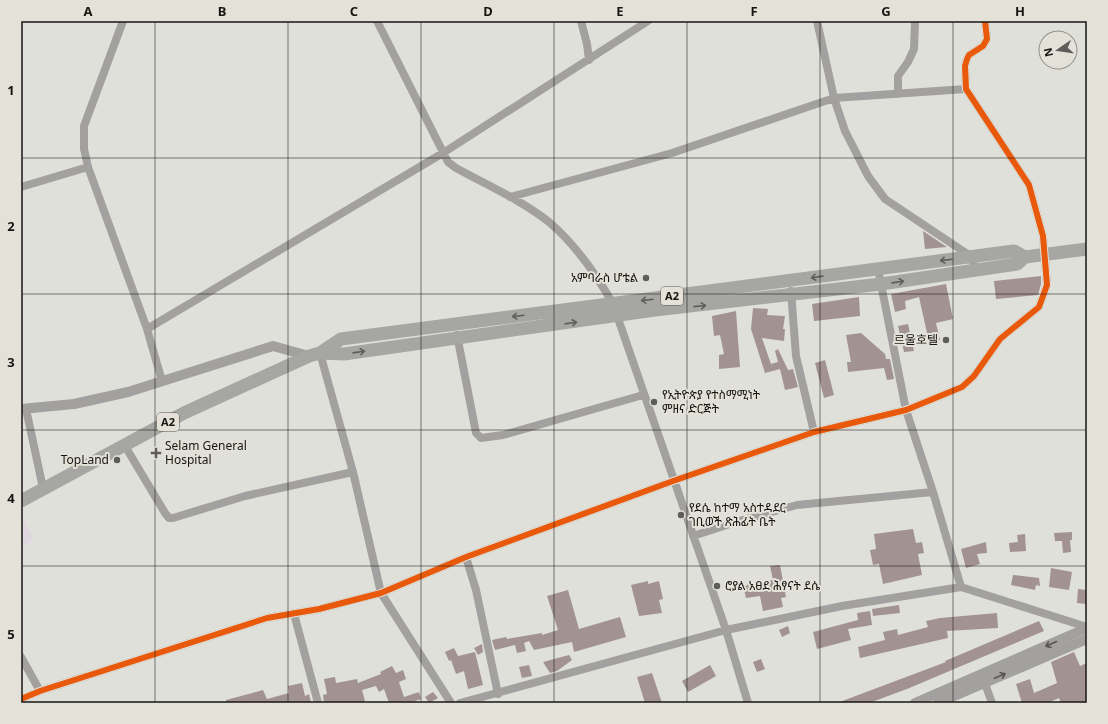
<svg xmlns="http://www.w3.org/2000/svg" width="1108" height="724" font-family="'Noto Sans','Noto Sans Ethiopic','Noto Sans KR',sans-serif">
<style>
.medical{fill:#e1d8df}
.building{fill:#a29291}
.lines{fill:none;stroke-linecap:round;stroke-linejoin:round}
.minor{stroke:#a2a1a0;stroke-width:8}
.tertiary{stroke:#a2a1a0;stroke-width:10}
.trunk{stroke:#a6a6a3;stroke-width:13}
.cycleway-casing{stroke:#e3e1d8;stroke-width:8}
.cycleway{stroke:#e8590c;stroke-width:6}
.oneway{stroke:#5e5e5b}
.oneway2{stroke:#565552}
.grid{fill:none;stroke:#171613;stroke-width:1;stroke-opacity:0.55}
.poi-dot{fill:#5d5d59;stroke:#e3e1d8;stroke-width:1.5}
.labels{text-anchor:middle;stroke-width:4;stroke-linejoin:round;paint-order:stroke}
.shield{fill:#e3e1d8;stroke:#54534e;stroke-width:1}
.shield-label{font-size:11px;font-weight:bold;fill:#171613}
.poi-label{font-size:12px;fill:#171613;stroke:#e3e1d8;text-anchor:start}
.neatline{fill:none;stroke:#171613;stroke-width:1.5}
.grid-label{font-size:13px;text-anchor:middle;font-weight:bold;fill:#171613}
</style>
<rect width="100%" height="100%" fill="#e0e0db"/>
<path class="medical" d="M21 514 34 539 21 548Z"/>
<path class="building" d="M923 231 947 247 925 249Z
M1041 276V284L1038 295 996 299 994 281Z
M946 284 953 319 936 323 940 340 929 342 919 297 905 301 906 309 895 312 891 294Z
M859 297 860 316 814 321 812 304Z
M753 308 768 309 767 315 785 316 783 329H785L784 341 762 338 771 364 778 362 775 351 778 349 788 370 793 369 798 387 785 390 780 369 765 373 751 329Z
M736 311 740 367 719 369V355L724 354 720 335 714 336 712 316Z
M908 324 914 351 904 352 898 326Z
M861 333 885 354 886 359H890L894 379 887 380 884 368 848 372 847 362H851L846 335Z
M825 360 834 395 824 398 815 363Z
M913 529 916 543 922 542 924 553 918 554 922 575 883 584 879 564 873 565 870 550 876 549 874 534Z
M1072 532V540H1070L1071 552 1063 553 1062 541H1055L1054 533Z
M1025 534 1026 551 1010 552 1009 543 1018 542 1017 535Z
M986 542 987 553 977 554 980 564 966 568 961 549Z
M780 565 786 597 781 598 783 607 763 611 760 596 746 598 743 586 773 580 770 566Z
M1051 568 1072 572 1069 590 1049 587Z
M1013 575 1039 578 1040 586 1036 585 1035 590 1011 585Z
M648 581V584L659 581 663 599 659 600 662 613 639 616 631 585Z
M1078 589 1087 590V604L1077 603Z
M568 590 579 629 620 617 626 637 574 652 572 642 534 650 529 641 524 643 526 651 517 653 515 645 495 650 492 640 506 637 507 639 542 633V635L558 630 547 596Z
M899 605 900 613 873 616 872 609Z
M870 611 872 625 848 629 851 640 817 649 813 632 858 620 857 613Z
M997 613 998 628 947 631 948 638 860 658 858 647 885 640 883 632 897 629 898 635 928 627 926 621 940 618Z
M1039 621 1044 631 907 689 869 703H837L946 662 945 661Z
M788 626 790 633 782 637 779 630Z
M482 644 483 652 478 655 474 648Z
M454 648 458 656 475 652 483 685 468 689 464 671 456 674 451 660 449 661 445 652Z
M1074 652 1080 666 1087 663V703H1061L1059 698 1048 703H1022L1016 684 1030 679 1034 693 1057 683 1051 662Z
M569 655 572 660 557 671 550 673 543 662Z
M761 659 765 669 757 672 753 662Z
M529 665 532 676 522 678 519 667Z
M710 665 716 676 688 692 682 681Z
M392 666 396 673 403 670 406 679 399 682 404 697 419 692 421 699 410 703H389L384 689 379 692 376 686 362 690 365 701 360 703H324L323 695 327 694 324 679 335 677 336 683 357 679 358 683 381 674 380 672Z
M652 673 662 703H645L637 677Z
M302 683 305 696 309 694 311 702 226 703V700L263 690 267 699 289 693 288 686Z
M433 692 438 698 429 703 425 697Z"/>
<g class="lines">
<path class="minor" d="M123 21 84 126V149L88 167 147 329 162 381
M377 21 448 162 456 168C487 185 521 200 549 222 576 245 596 274 613 304L726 630 748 703
M581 21 587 44 589 60
M817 21 834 98 845 131 868 176 885 199 972 257 975 270
M898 94V76L908 62 914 49 915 21
M21 187 88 167
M510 197 672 153 834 98 966 89
M878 269 906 410 933 492 961 587
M791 291 796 356 814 432
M147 329 443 153 648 21
M457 335 476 433 481 438 503 435 643 395
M320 353 353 472 381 593 451 703
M26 409 43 488
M125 446 165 513 169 518H173L245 496 353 472
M693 536 739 521 797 505 933 492
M466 557 476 590 498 694
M294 614 318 703
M21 657 40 691
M983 678 992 703
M21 699 40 691 267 618 319 609 381 593 466 557 673 481 814 432 906 410 962 387 974 376 1000 339 1039 307 1047 285 1043 236 1029 185 966 89 965 66 967 59 969 55 983 46 987 39 985 21
M460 703 726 630 842 606 961 587 1087 627"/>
<path class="tertiary" d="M21 409 74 404 128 392 273 346 309 356
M915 703 1087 628
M938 703 1087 639"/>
<path class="trunk" d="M320 353 344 354 655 310 881 284 1017 264 1025 257 1087 249
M21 501 184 413 309 356 320 353 341 339 1014 251 1025 257"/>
<g class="cycleway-casing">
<path id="cycleway" d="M21 699 40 691 267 618 319 609 381 593 466 557 673 481 814 432 906 410 962 387 974 376 1000 339 1039 307 1047 285 1043 236 1029 185 966 89 965 66 967 59 969 55 983 46 987 39 985 21"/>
</g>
<use href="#cycleway" class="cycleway"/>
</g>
<defs><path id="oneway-shaft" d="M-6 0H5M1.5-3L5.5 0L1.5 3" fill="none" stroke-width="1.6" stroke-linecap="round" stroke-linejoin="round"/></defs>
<g class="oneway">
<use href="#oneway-shaft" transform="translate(946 260) rotate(173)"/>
<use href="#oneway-shaft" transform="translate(817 277) rotate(172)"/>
<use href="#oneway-shaft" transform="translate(898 282) rotate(-8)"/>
<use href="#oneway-shaft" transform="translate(647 300) rotate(173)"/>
<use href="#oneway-shaft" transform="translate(700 306) rotate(-6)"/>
<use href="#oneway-shaft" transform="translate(518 316) rotate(173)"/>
<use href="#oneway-shaft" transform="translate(571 323) rotate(-8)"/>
<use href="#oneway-shaft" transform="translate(359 352) rotate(-8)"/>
</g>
<g class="oneway2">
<use href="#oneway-shaft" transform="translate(1051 644) rotate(156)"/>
<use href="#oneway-shaft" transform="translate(1000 676) rotate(-23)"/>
</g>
<path class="grid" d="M155 21V703M288 21V703M421 21V703M554 21V703M687 21V703M820 21V703M953 21V703M21 158H1087M21 294H1087M21 430H1087M21 566H1087"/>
<g class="poi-dot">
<circle cx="646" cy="278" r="4"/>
<circle cx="946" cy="340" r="4"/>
<circle cx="654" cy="402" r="4"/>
<path d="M154 447h4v4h4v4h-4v4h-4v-4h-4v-4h4z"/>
<circle cx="117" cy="460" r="4"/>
<circle cx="681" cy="515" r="4"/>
<circle cx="717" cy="586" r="4"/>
</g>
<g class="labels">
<g class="shield">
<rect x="661" y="287" width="22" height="18" rx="3"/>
<rect x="157" y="413" width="22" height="18" rx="3"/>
</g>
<g class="shield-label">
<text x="672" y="300">A2</text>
<text x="168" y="426">A2</text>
</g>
<g class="poi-label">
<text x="638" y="282" text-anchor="end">አምባራስ ሆቴል</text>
<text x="938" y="344" text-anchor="end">르울호텔</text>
<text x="662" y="399">የኢትዮጵያ የተስማሚነት<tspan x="662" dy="14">ምዘና ድርጅት</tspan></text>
<text x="165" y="450">Selam General<tspan x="165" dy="14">Hospital</tspan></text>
<text x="109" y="464" text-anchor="end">TopLand</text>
<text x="689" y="512">የደሴ ከተማ አስተዳደር<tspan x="689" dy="14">ገቢወች ጽሕፊት ቤት</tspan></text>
<text x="725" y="590">ሮያል አፀደ ሕፃናት ደሴ</text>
</g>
</g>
<rect width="1108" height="724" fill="none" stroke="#e3e1d8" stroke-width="44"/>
<g transform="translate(1058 50) rotate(257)"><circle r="19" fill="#e3e1d8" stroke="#919089"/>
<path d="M0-3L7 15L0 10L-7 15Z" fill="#5d5d59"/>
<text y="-6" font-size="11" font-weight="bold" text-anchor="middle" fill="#171613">N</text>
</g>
<rect x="22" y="22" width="1064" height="680" class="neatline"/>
<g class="grid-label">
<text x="88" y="16">A</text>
<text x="222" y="16">B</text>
<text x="354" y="16">C</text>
<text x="488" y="16">D</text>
<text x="620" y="16">E</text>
<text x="754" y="16">F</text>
<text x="886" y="16">G</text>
<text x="1020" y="16">H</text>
<text x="11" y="95">1</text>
<text x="11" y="231">2</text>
<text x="11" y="367">3</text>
<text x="11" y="503">4</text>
<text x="11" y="639">5</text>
</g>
</svg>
